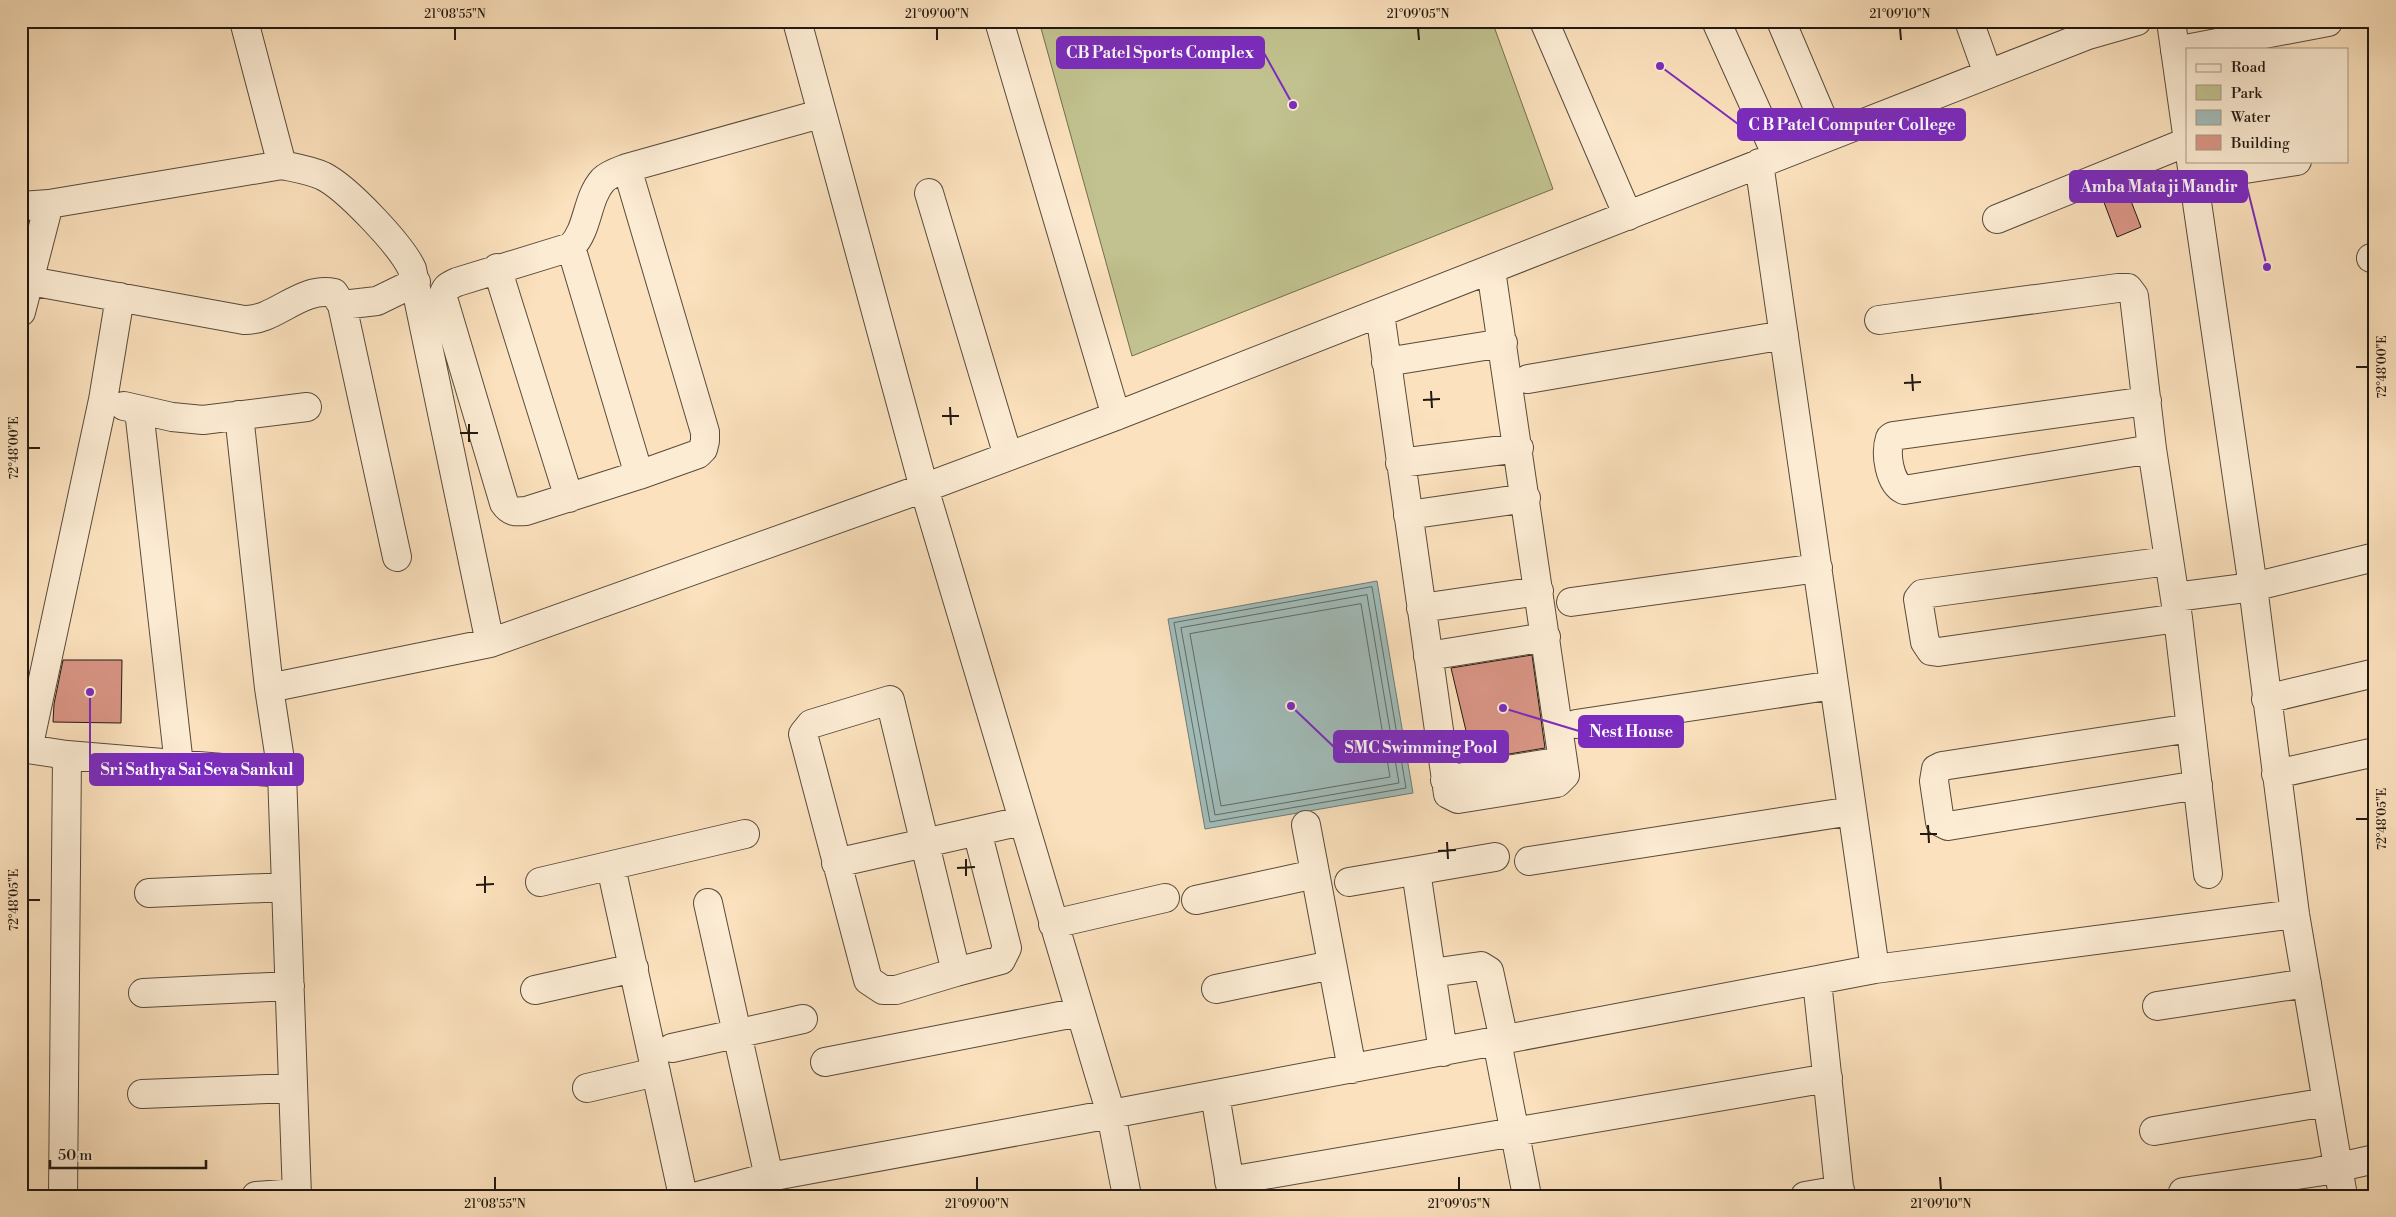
<svg xmlns="http://www.w3.org/2000/svg" width="2396" height="1217" font-family="'Libre Bodoni',serif">
<style>
.green{fill:#c1c28f;stroke:#726e50}
.water{fill:#a1bcb9;stroke:#6e7b75}
.lines{fill:none;stroke-linecap:round;stroke-linejoin:round}
.shore{stroke:#626a64;stroke-width:1}
.building{fill:#d99585;stroke:#221910}
.minor-casing{stroke:#584b3b;stroke-width:30}
.minor{stroke:#fcecd4;stroke-width:28}
.ticks{fill:none;stroke:#221910;stroke-width:2}
.leader{fill:none;stroke:#7b2cbf;stroke-width:2}
.callout-dot{fill:#7b2cbf;stroke:#fcecd4;stroke-width:2}
.callout{fill:#7b2cbf;stroke:#7b2cbf;stroke-width:2}
.callout-label{font-size:16px;text-anchor:middle;font-weight:bold;fill:#fff}
.neatline{fill:none;stroke:#221910;stroke-width:2}
.ticks-label{font-size:12px;text-anchor:middle;fill:#221910}
</style>
<rect width="100%" height="100%" fill="#fbe1bd"/>
<filter id="stains"><feTurbulence type="fractalNoise" baseFrequency=".004" numOctaves="4"/><feColorMatrix values="0 0 0 0 .2 0 0 0 0 .09 0 0 0 0 .02 0 0 0 .5 -.17"/></filter>
<radialGradient id="worn" r=".72"><stop offset=".6" stop-color="#630" stop-opacity="0"/><stop offset="1" stop-color="#630" stop-opacity=".3"/></radialGradient>
<path class="green" d="M1039 21H1492L1553 189 1132 356Z"/>
<path class="water" d="M1377 581 1413 793 1205 829 1168 619Z"/>
<g class="lines">
<path class="shore" d="M1372 587 1406 788 1210 822 1174 623Z
M1367 595 1399 783 1215 815 1181 628Z
M1361 604 1390 777 1221 806 1190 634Z"/>
</g>
<path class="building" d="M2126 188 2141 227 2117 237 2102 197Z
M1532 655 1545 748 1473 760 1451 668Z
M63 660H122L121 723 53 722 54 704Z"/>
<g class="lines">
<g class="minor-casing">
<path id="minor" d="M797 21 924 488 1111 1114 1127 1196
M999 21 1116 416
M1544 21 1628 216
M1716 21 1777 156
M1781 21 1830 136
M1969 21 1988 74
M2171 21 2187 134
M2175 51 2328 22
M2191 161 2253 587 2295 914 2343 1196
M1759 163 1875 969
M282 165C296 168 310 170 323 176 347 188 401 245 412 269L490 643
M627 168 705 432V441L703 449 698 454 639 475 526 511C515 512 510 512 504 503L443 298C444 288 448 286 457 282L571 247C589 229 586 199 603 180 609 174 619 171 627 168L820 114 821 112
M2193 177 2297 161
M929 193 1008 456
M21 206 49 204 282 165 244 21
M1997 219 2187 142
M571 247 639 475
M2371 258 2375 257
M497 268 569 498
M30 281 244 320C276 321 300 286 334 293L342 305 397 557
M342 305 377 301 416 282
M21 312 49 204
M1380 313 1448 794 1458 799 1557 783 1565 775 1491 270
M1879 320 2118 288H2128L2134 296 2152 449 2178 618 2208 874
M1386 362 1503 343
M1528 379 1784 335
M2147 401 1893 436 1890 438C1885 453 1889 483 1904 490L2152 449
M124 406 172 417 203 420 307 407
M139 410 179 765
M239 415 269 688 282 773 297 1196
M1400 463 1519 448
M1408 515 1526 498
M2168 561 1922 594 1918 599 1925 642 1931 651 1938 652 2178 618
M2175 597 2253 587 2375 557
M1571 602 1818 568
M1421 608 1539 591
M1428 656 1546 637
M269 688 490 643 924 488 1116 416 2088 35 2137 21
M2266 699 2375 673
M890 700 956 972 896 990H883L868 980 803 734 811 724Z
M1576 724 1834 685
M2191 728 1942 766 1936 769 1934 781 1940 822 1948 826 2198 785
M21 748 67 755 282 773
M28 749 103 400 120 297
M2276 774 2375 752
M1445 780 1563 761
M1306 825 1352 1069
M1529 861 1852 811
M836 863 1022 821
M611 867 683 1196
M1416 871 1443 1052
M540 882 745 834
M1349 882 1495 857
M149 893 286 887
M1196 900 1315 874
M708 903 769 1177
M1053 924 1165 898
M956 972 1001 960 1007 948 977 831
M1431 973 1481 966 1489 971 1504 1040
M1817 981 1840 1196
M1216 989 1332 965
M535 990 634 968
M143 993 290 986
M2157 1006 2307 983
M1497 1041 1527 1196
M672 1048 803 1019
M825 1062 1080 1012
M587 1088 656 1072
M142 1094 293 1088
M1215 1095 1232 1196
M2154 1131 2327 1102
M1229 1181 1828 1078
M2183 1192 2317 1172 2375 1159
M63 1196 67 755
M256 1196 297 1193
M698 1196 769 1177 1111 1114 1875 969 2295 914
M1805 1196 1840 1190"/>
</g>
<use href="#minor" class="minor"/>
</g>
<path class="ticks" d="M455 28V40M937 28V40M1418 28 1419 40M1900 28 1901 40M2356 367H2368M1912 374 1913 391M1904 383 1921 382M1431 391 1432 408M1423 400 1440 399M950 407 951 425M942 416H959M469 424V442M460 433H478M28 448H40M2356 819H2368M1928 825 1929 843M1920 834H1937M1447 842 1448 859M1438 851 1456 850M966 859V876M957 868 975 867M485 876V893M476 885 494 884M28 900H40M495 1177V1190M977 1177V1190M1459 1177V1190M1940 1177 1941 1190"/>
<path class="leader" d="M1293 105L1264 53M1660 66L1738 124M2267 267L2247 187M1503 708L1579 731M1291 706L1334 747M90 692L90 770"/>
<g class="callout-dot">
<circle cx="1293" cy="105" r="5"/>
<circle cx="1660" cy="66" r="5"/>
<circle cx="2267" cy="267" r="5"/>
<circle cx="1503" cy="708" r="5"/>
<circle cx="1291" cy="706" r="5"/>
<circle cx="90" cy="692" r="5"/>
</g>
<g class="callout">
<rect x="1057" y="37" width="207" height="31" rx="5"/>
<rect x="1738" y="109" width="227" height="31" rx="5"/>
<rect x="2070" y="171" width="177" height="31" rx="5"/>
<rect x="1579" y="716" width="104" height="31" rx="5"/>
<rect x="1334" y="731" width="174" height="31" rx="5"/>
<rect x="90" y="754" width="213" height="31" rx="5"/>
</g>
<g class="callout-label">
<text x="1160" y="58">CB Patel Sports Complex</text>
<text x="1852" y="130">C B Patel Computer College</text>
<text x="2159" y="192">Amba Mata ji Mandir</text>
<text x="1631" y="737">Nest House</text>
<text x="1421" y="753">SMC Swimming Pool</text>
<text x="197" y="775">Sri Sathya Sai Seva Sankul</text>
</g>
<rect width="2396" height="1217" fill="none" stroke="#fbe1bd" stroke-width="55"/>
<rect x="2186" y="48" width="162" height="115" fill="#fcecd4" stroke="#a59886"/>
<rect x="2196" y="64" width="25" height="8" fill="#fcecd4" stroke="#a59886"/>
<text x="2231" y="72" font-size="15" fill="#221910">Road</text>
<rect x="2196" y="85" width="25" height="15" fill="#c1c28f" stroke="#a59886"/>
<text x="2231" y="98" font-size="15" fill="#221910">Park</text>
<rect x="2196" y="110" width="25" height="15" fill="#a1bcb9" stroke="#a59886"/>
<text x="2231" y="122" font-size="15" fill="#221910">Water</text>
<rect x="2196" y="135" width="25" height="15" fill="#d99585" stroke="#a59886"/>
<text x="2231" y="148" font-size="15" fill="#221910">Building</text>
<path d="M50 1160v8h156v-8" fill="none" stroke="#221910" stroke-width="2.5"/>
<text x="58" y="1160" font-size="15" fill="#221910" stroke="#fcecd4" stroke-width="4" paint-order="stroke">50 m</text>
<rect x="28" y="28" width="2340" height="1162" class="neatline"/>
<g class="ticks-label">
<text x="455" y="18">21°08'55"N</text>
<text x="937" y="18">21°09'00"N</text>
<text x="1418" y="18">21°09'05"N</text>
<text x="1900" y="18">21°09'10"N</text>
<text transform="translate(2382 367) rotate(-90)" y="4">72°48'00"E</text>
<text transform="translate(14 448) rotate(-90)" y="4">72°48'00"E</text>
<text transform="translate(2382 819) rotate(-90)" y="4">72°48'05"E</text>
<text transform="translate(14 900) rotate(-90)" y="4">72°48'05"E</text>
<text x="495" y="1208">21°08'55"N</text>
<text x="977" y="1208">21°09'00"N</text>
<text x="1459" y="1208">21°09'05"N</text>
<text x="1941" y="1208">21°09'10"N</text>
</g>
<rect width="100%" height="100%" filter="url(#stains)"/>
<rect width="100%" height="100%" fill="url(#worn)"/>
</svg>
